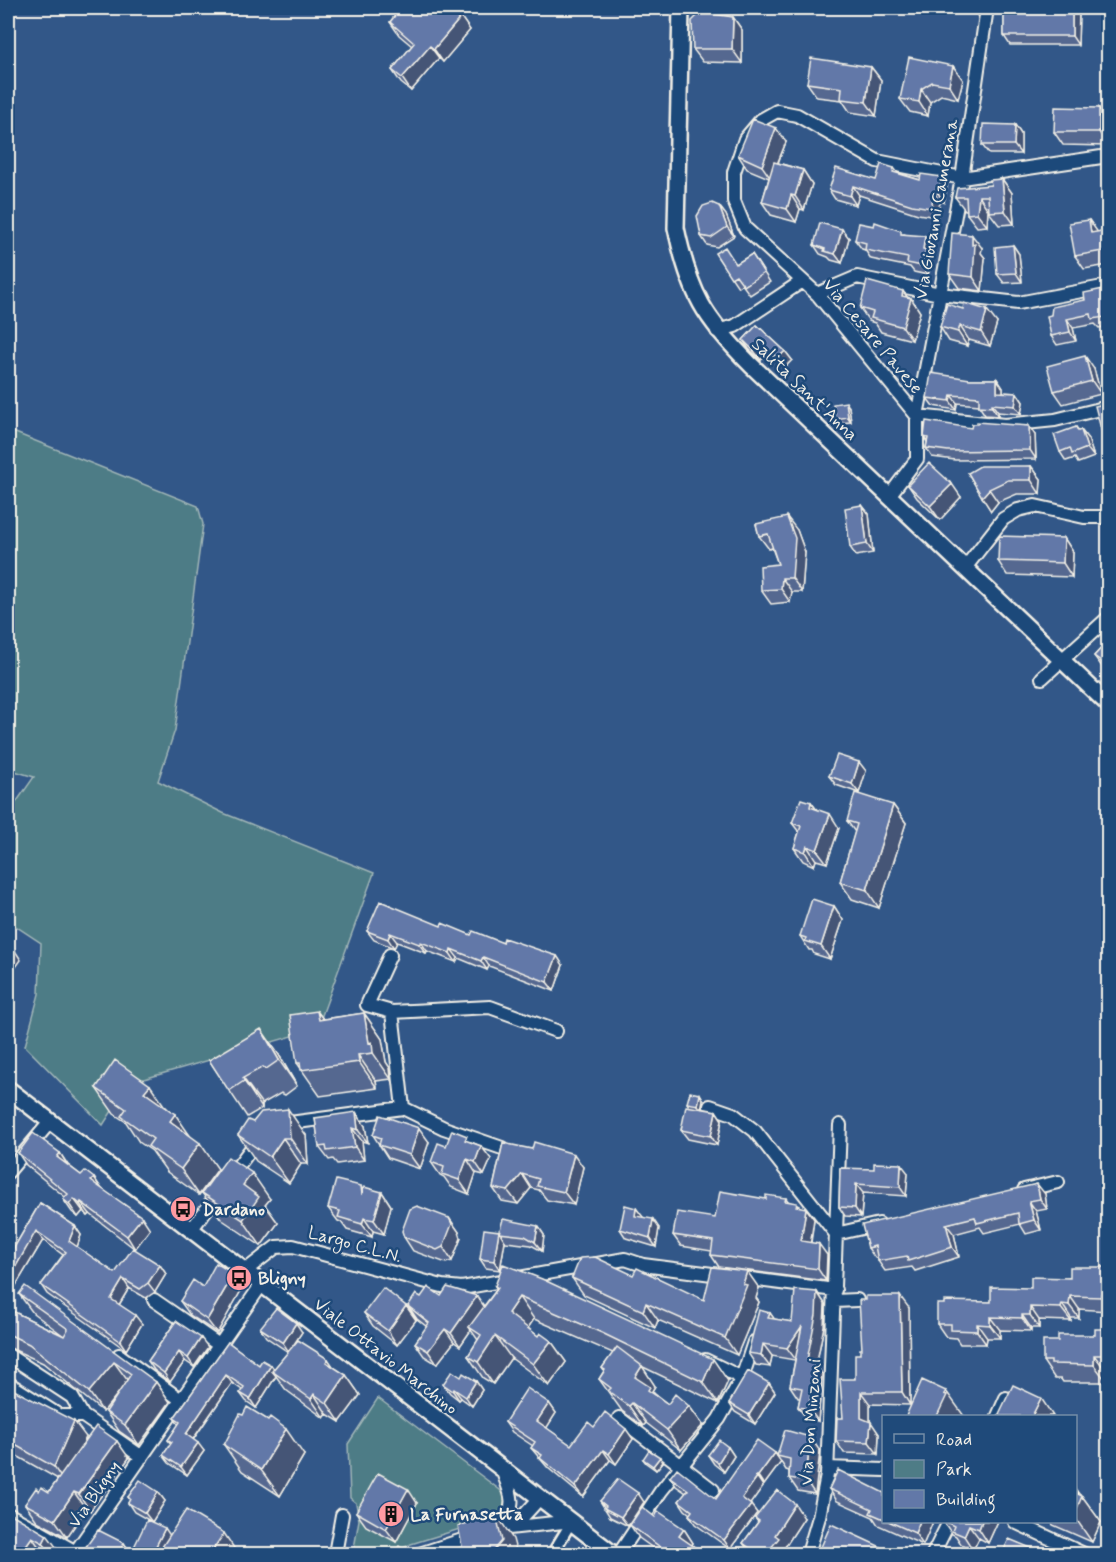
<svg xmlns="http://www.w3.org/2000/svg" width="1116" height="1562" font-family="Mynerve,sans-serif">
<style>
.green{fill:#4e7c86;stroke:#a1b6b7;stroke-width:1.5}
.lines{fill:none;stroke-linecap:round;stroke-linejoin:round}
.pedestrian-casing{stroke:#f4f1e8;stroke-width:14}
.minor-casing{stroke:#f4f1e8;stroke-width:16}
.tertiary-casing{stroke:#f4f1e8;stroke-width:20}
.pedestrian{stroke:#1f4a7a;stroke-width:9}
.minor{stroke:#1f4a7a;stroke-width:12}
.tertiary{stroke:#1f4a7a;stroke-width:15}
.wall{fill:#546790;stroke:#f4f1e8;stroke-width:1.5}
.shaded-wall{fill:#455476;stroke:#f4f1e8;stroke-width:1.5}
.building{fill:#6278a8;stroke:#f4f1e8;stroke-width:1.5}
.labels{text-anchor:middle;stroke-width:5;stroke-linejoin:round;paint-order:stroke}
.street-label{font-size:18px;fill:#f4f1e8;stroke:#1f4a7a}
.poi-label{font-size:18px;font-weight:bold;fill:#f4f1e8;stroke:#1f4a7a;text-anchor:start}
</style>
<rect width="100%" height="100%" fill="#325788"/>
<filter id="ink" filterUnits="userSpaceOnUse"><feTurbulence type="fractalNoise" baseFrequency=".0167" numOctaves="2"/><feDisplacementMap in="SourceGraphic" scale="12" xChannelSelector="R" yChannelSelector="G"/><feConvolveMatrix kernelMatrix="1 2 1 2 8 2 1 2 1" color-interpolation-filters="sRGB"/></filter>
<g filter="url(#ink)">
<path class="green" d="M8 430 198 506 203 524 175 730 158 781 223 813 374 873 317 1029 130 1083 103 1125 25 1046 39 994 41 943 8 921V814L34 777 8 769Z
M378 1398 500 1490C509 1499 507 1505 502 1516L411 1544 392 1554H353L359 1520 356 1503 350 1498 348 1444Z"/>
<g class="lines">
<g class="pedestrian-casing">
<path id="pedestrian" d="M552 1554 572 1521"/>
</g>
<g class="minor-casing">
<path id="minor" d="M987 8 962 178 917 416 1005 425 1055 420 1108 407
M817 294 857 277 940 294 1018 303 1108 286
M717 331 735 326 801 282
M889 496 917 459V416L817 294 745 228 734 201V172L745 139 761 120 777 111 797 115 877 161 962 178 1108 156
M965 568 1003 519 1018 510 1035 506 1084 517H1108
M1042 678 1108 618
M390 955 367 1005 392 1012 490 1007 556 1031
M392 1012 403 1108
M710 1106 733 1114 755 1131 836 1234 879 1224
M282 1124 403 1108 444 1128 502 1148
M8 1172 50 1122
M230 1177 259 1138
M1024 1190 1058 1182
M191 1230 220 1191
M245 1271 276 1247 293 1246 442 1286 462 1288 625 1259 643 1265 835 1290
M154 1300 219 1345
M835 1301 857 1300
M8 1355 72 1397 83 1416 142 1457
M119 1355 181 1400
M742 1378 754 1342
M8 1383 60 1416H83
M998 1416 1006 1398
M619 1418 713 1490
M827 1468 884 1470
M8 1514 76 1552
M1015 1522 1084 1554
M509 1528 572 1521
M502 1529C517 1504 512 1495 502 1470
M74 1554 262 1284
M335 1554 342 1515
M419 1554 518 1522 539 1499
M619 1554 661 1491 719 1419 742 1378 705 1360
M808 1554 819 1517 827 1475 840 1125
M933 1554 949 1522"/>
</g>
<g class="tertiary-casing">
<path id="tertiary" d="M681 8 676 228C690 294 704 318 751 365L1108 704
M8 1089 613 1554"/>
</g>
<use href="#pedestrian" class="pedestrian"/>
<use href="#minor" class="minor"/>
<use href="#tertiary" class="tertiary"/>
</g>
<path class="wall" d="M401 8H466L459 15 470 30 443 62 439 58 411 91 401 83 392 70 412 46 399 35 390 22Z
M709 8 714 14 733 17 742 30V63L703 62 693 49Z
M1004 8H1076L1079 11 1078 45H1010L1004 36Z
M953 66 963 80 958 99 941 95 930 102 928 116 910 112 900 99Z
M871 67 881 80 876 116 850 112 842 100 817 97 807 83Z
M1099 108 1108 120V146L1063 145 1054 132Z
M1015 125 1021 134V154H989L982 145Z
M786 142 778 163 803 170 812 184 804 210 800 209 796 222 771 215 762 202 769 178 747 169 738 155Z
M1108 161V198L1104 192V168Z
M894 168 898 173 920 180 947 186 944 202H940L937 217 918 214 859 195 856 205 835 199 829 190 876 180Z
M1002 179 1012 193 1014 224 999 225 989 212V210H988L987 226 977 227 967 214V210H965L955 197 991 185Z
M719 206 726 215 734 236 717 247 707 245 701 236Z
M1089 220 1097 232 1108 230V265L1084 269 1075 256Z
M904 234 932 245 930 256 932 259 928 275 914 272 910 267 871 259 865 250 862 249 855 240Z
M849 238 842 263 831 260 828 257 820 254 814 245Z
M1013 245 1019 254 1022 282 1004 283 997 274Z
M982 248 981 253 985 258 982 291 959 288 949 274Z
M715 253 736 264 752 254 770 282 750 295 742 284 738 287Z
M1108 288V326L1099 328 1095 324 1073 328 1076 341 1057 345 1051 336V315L1085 300Z
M908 298H911L920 312 912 340 881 332 875 323 869 321 860 308Z
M997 323 990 346 969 340 967 346 949 341 940 327Z
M757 325 785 351 792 360 785 367 768 352 761 360 749 349 743 340Z
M1094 369 1101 394 1063 404 1054 391Z
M970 379H997L1003 388V392L1017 393 1023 402 1021 414 998 412V416L985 415 979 406V405L957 403 956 410 933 406 927 398Z
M1108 403V443L1102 433Z
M849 407 851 422 839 423 836 419Z
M1076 427 1079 431 1081 430 1088 439 1094 457 1078 463 1075 458 1066 461 1060 452Z
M971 428 1035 435 1036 459 955 460 932 457 926 448 927 442 924 437Z
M1031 466 1041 479 1040 494H1017L998 502 991 511 968 473Z
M908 485 961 497 940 520 917 498Z
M862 505 869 514 873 553 856 556 850 547Z
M756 524 797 530 805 552 802 592H792L790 602 771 604 761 590 778 564 772 548 769 549 759 536Z
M1064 538 1073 552 1072 577 1007 575 998 561Z
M1108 641V672L1103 668 1094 656Z
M866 771 859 793 836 785 829 776Z
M811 802 817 810 839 828 827 863 816 860 814 866 803 861 794 848 799 832 792 823Z
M893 805 906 823 879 908 852 899 840 882 855 832 847 821Z
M834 906 843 920 830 959 814 954 812 950H809L800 936Z
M441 926 471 935 557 956 563 965 554 991 489 966 487 970 458 958 456 962 427 951 426 953 397 942 394 948 374 940 367 931Z
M317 1011 323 1019 364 1013 382 1039 386 1062 390 1068 391 1079 376 1081 377 1088 320 1096 297 1063Z
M279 1055 297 1086 285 1095 281 1093 262 1104V1108L247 1117 209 1060Z
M96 1088 166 1107 218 1169 199 1195 167 1172 152 1151 139 1142 126 1122 114 1114Z
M700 1094 703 1099 701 1108 716 1111 722 1120 717 1145 688 1139 681 1130 689 1106 687 1103Z
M315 1118 365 1126 368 1143 362 1141 364 1160 337 1164 333 1159 329 1160 319 1147Z
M253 1122 306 1135 308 1164H301L289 1183 256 1161 238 1135Z
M373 1135 429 1142 420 1169 388 1158Z
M471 1142 481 1146 491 1159 484 1175 476 1173 469 1194 451 1187 444 1177 440 1175 431 1162 446 1146Z
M503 1143 583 1167 574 1205 547 1200 539 1190 531 1188 518 1204 502 1201 493 1188Z
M18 1153H60L68 1165 81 1175 94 1178 102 1189 150 1229 135 1249 90 1214 88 1216 83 1211 78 1217 72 1212 63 1199 65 1197 26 1165Z
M840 1168 908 1173 906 1196 863 1193 861 1217 845 1216 839 1207Z
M361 1186 363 1190 382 1192 391 1206 384 1234 373 1231 372 1237 347 1230 341 1222 338 1221 328 1208Z
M202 1193 270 1199 265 1205 278 1223 261 1246 221 1219Z
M1045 1194 1047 1209 1036 1211 1041 1230 1026 1234 1020 1224 984 1233 980 1227 954 1234 959 1257 915 1271 912 1267 885 1271 878 1261 877 1258H875L868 1248Z
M786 1198 788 1201 799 1206 814 1219 811 1243 827 1255 826 1281 719 1267 711 1255 712 1251 681 1246 673 1235 766 1199Z
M40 1203 75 1226 81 1235 77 1247 115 1273 160 1265 166 1274 155 1292 146 1298 129 1288 119 1305 142 1324 126 1350 47 1294 41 1285 63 1255 43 1240 9 1297 8 1295V1258Z
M636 1208 642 1217 659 1228 656 1247 626 1238 620 1229Z
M449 1218 459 1232 461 1238 452 1261 446 1263 413 1251 404 1237Z
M538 1226 544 1235 542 1251 531 1245 506 1242 505 1241 500 1270 486 1268 480 1259 500 1232Z
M8 1230 12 1237 8 1241Z
M1108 1267V1311L1079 1309V1318H1071V1321L1039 1320V1328H1031V1331L1000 1330V1338H987L986 1344H960L956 1338 946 1337 937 1324 944 1304 991 1302 1031 1288Z
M234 1274 243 1287 217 1333 190 1315 180 1301Z
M633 1275 704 1300 759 1288 756 1298 759 1302 737 1355 658 1320 655 1328 584 1295 572 1278Z
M495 1286 728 1381 718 1403 641 1366 655 1386 652 1391 655 1394 668 1404 689 1406 703 1425 681 1450 646 1423 643 1426 622 1411 599 1379 604 1371 602 1368 613 1353 534 1319 528 1328 538 1336 551 1341 566 1362 549 1386 511 1358 493 1384 483 1378 468 1356 478 1340 471 1330 460 1346 454 1342 437 1364 424 1356 415 1343 427 1327 417 1319 408 1306 421 1297 441 1296 484 1306 497 1289Z
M817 1292 825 1304 824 1326 816 1366 822 1374 818 1421 807 1419 798 1407 800 1398H798L790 1386 795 1360 772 1356 770 1367 756 1365 748 1353 770 1313 774 1319 792 1322Z
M19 1294 156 1382 170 1402 139 1445 119 1431 106 1412 120 1391 103 1412 43 1363 8 1347V1309L64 1336 33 1313Z
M406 1306 416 1320 397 1345 373 1326 364 1313Z
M909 1308 910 1405 870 1404V1422L879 1434 878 1454 844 1453 836 1441 855 1379 860 1354 862 1349Z
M176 1321 208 1347 194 1367 185 1361 170 1382 154 1370 148 1361Z
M260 1328 302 1332 294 1344 328 1359 333 1367 346 1375 360 1395 340 1422 327 1414 324 1418 286 1390 276 1376 256 1408 246 1401 240 1393 242 1390 232 1383 193 1440 204 1451 187 1475 169 1463 163 1455 171 1444 168 1440 179 1425 174 1418 228 1342 259 1365H271L274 1369 288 1352 266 1337Z
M1108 1329V1372H1107V1382H1063L1061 1379H1055L1043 1361 1058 1341 1095 1335Z
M461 1377 476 1381 482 1390 472 1406 461 1398 459 1400 450 1393 443 1384Z
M769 1383 775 1392 755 1424 735 1412 729 1403Z
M8 1387 86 1437 82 1445 129 1458 90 1511 86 1509 67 1537 37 1521 25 1504 39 1491 49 1492 58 1479 8 1451Z
M549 1403 556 1413 546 1428 571 1445 594 1427 633 1439 616 1464 610 1460 583 1497 548 1468 531 1448 533 1446 512 1432 505 1422Z
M224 1445 304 1455 280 1496 242 1471Z
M728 1447 734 1456 724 1472 714 1464 708 1455Z
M820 1451 815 1494 798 1491 789 1478V1471L786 1470 781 1462 764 1485 762 1484 763 1486 750 1504 757 1513 730 1549 695 1524 689 1515 690 1514 685 1510 679 1501 686 1493 676 1486 670 1477 716 1499 775 1453 777 1455Z
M643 1459 663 1462 656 1470 646 1463Z
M829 1489 884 1493V1521H931L932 1524 923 1545 878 1525 873 1517 837 1501Z
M1076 1490 1079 1495 1082 1496 1101 1522 1092 1542 1053 1525 1051 1521H1076Z
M158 1492 165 1501 152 1522 134 1512 128 1503 130 1500 128 1497Z
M600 1501 644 1502 628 1526 610 1517Z
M417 1503 396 1542 366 1526 356 1512Z
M8 1512 60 1552 59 1554H8Z
M655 1517 684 1529 693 1543 692 1545 700 1554H661L639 1538 630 1525Z
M755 1518H804L785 1547 788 1551 786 1554H751L743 1543 758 1522Z
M943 1521H998L988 1543 979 1538 973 1550 961 1544 956 1536 952 1534Z
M170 1535 238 1554H167L164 1551 162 1554H139L134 1547Z
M124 1543 130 1552 129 1554H89L85 1548Z"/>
<path class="shaded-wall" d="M449 8H466L457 18Z
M708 8H709L718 20 708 13Z
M1072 8H1076L1079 11 1078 45 1072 36Z
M461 17 470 30 443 62 434 49Z
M733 17 742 30V63L732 49Z
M430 46 439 58 411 91 402 78Z
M953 66 963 80 958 99 949 85Z
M871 67 881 80 876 116 866 102Z
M921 89 930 102 928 116 919 102Z
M1099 108 1108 120V146L1099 132Z
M1015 125 1021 134V154L1014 145Z
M776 128 786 142 771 179 762 166Z
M803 170 812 184 804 210 795 196Z
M941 177 947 186 944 202 938 193Z
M1002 179 1012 193 1014 224 1005 211Z
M853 186 859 195 856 205 850 196Z
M934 193 940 202 937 217 931 208Z
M791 195 800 209 796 222 787 209Z
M979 196 988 210 987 226 977 213Z
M719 206 726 215 734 236 727 227Z
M1089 220 1099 234 1091 233Z
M842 229 849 238 842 263 835 254Z
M972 235 982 248 981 253 985 258 982 291 973 277 972 245Z
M925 236 932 245 930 256 932 259 928 275 922 266 923 249Z
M1013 245 1019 254 1022 282 1016 273Z
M903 291 910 301 911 298 920 312 912 340 903 327 902 296Z
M987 310 997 323 990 346 981 332Z
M1067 319 1073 328 1076 341 1070 332Z
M960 326 969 340 967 346 958 332Z
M761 343 768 352 761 360 754 351Z
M785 351 792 360 785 367 778 358Z
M1085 356 1094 369 1101 394 1092 381Z
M997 379 1003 388V400L997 392Z
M1017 393 1023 402 1021 414 1015 406Z
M951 395 957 403 956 410 950 401Z
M846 402 849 407 851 422 848 417Z
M992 404 998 412V416L992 407Z
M1029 426 1035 435 1036 459 1030 450Z
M1081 430 1088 439 1094 457 1087 448Z
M1031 466 1041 479 1040 494 1031 480Z
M952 484 961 497 940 520 930 506Z
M989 489 998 502 991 511 982 497Z
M862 505 869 514 873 553 867 544Z
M787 517 797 530 805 552 802 592 792 578Z
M1064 538 1073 552 1072 577 1063 563Z
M782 578 792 592 790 602 781 589Z
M859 762 866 771 859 793 852 784Z
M811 802 821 816 810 807Z
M893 805 906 823 879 908 867 890Z
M830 814 839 828 827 863 817 850Z
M807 846 816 860 814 866 805 852Z
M834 906 843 920 830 959 821 946Z
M390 933 397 942 394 948 388 939Z
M8 940 21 960 8 978Z
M421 942 427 951 426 953 419 944Z
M451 949 458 958 456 962 450 953Z
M557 956 563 965 554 991 547 982Z
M483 957 489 966 487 970 481 961Z
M317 1011 336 1037 319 1020Z
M364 1013 382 1039 386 1062 390 1068 391 1079 373 1053 369 1043Z
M261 1029 279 1055 297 1086 279 1060Z
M358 1055 376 1081 377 1088 359 1062Z
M243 1078 262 1104V1108L244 1081Z
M150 1085 168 1111 144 1092Z
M700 1094 703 1099 701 1110 698 1105Z
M288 1109 306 1135 308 1164 290 1138Z
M716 1111 722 1120 717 1145 711 1136Z
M356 1112 365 1126 368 1143 358 1130Z
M175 1114 193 1140 170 1121Z
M352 1128 362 1141 364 1160 355 1147Z
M419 1128 429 1142 420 1169 410 1155Z
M283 1138 301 1164 289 1183 270 1157Z
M200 1143 218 1169 199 1195 181 1169Z
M481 1146 491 1159 484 1175 475 1162Z
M60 1153 68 1166 57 1157Z
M574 1154 583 1167 574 1205 564 1192Z
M467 1159 476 1173 469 1194 459 1180Z
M901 1164 908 1173 906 1196 900 1187Z
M252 1173 270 1199 265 1205 278 1223 261 1246 243 1220V1185Z
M522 1174 531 1188 518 1204 508 1191Z
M94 1178 102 1190 91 1181Z
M856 1184 863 1193 861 1217 855 1208Z
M1037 1184 1045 1194 1047 1209 1040 1199Z
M382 1192 391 1206 384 1234 374 1220Z
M74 1199 83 1211 78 1217 69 1204Z
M1029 1201 1036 1211 1041 1230 1034 1220Z
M81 1202 90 1214 88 1216 80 1204Z
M636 1208 643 1217 641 1225 635 1216Z
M806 1208 814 1219 809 1253 801 1241Z
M142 1217 150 1229 135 1249 127 1236Z
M364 1218 373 1231 372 1237 362 1224Z
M449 1218 459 1232 461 1238 452 1261 443 1247Z
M653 1219 659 1228 656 1247 650 1238Z
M946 1224 954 1234 959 1257 952 1247Z
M75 1226 81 1235 76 1250 69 1241Z
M538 1226 544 1235 542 1251 535 1242Z
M36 1231 43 1240 9 1297 8 1294V1280Z
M499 1231 505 1241 500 1270 494 1261Z
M819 1244 827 1255 826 1281 818 1269Z
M160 1265 166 1274 155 1292 148 1283Z
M747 1271 759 1288 756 1298 759 1302 737 1355 725 1338 743 1284Z
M234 1274 243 1287 217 1333 207 1320Z
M123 1279 129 1288 117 1308 111 1299Z
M817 1292 825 1304 824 1326 816 1366 822 1374 818 1421 809 1409 807 1360Z
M1101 1294 1108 1305V1308L1101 1297Z
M477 1296 486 1309 469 1327 471 1330 460 1346 451 1333Z
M900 1296 909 1308 910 1405 902 1392Z
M1070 1296 1079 1309V1318L1069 1305Z
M519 1297 534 1319 523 1335 508 1313Z
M646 1303 658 1320 655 1328 643 1311Z
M1062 1304 1071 1318V1321L1061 1308Z
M406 1306 416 1320 397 1345 388 1331Z
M1030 1307 1039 1320V1328L1030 1315Z
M770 1313 778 1324 768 1318Z
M135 1315 142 1324 126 1350 120 1341Z
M1022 1315 1031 1328V1331L1022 1318Z
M990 1317 1000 1330V1338L990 1325Z
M296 1323 302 1332 289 1352 283 1343Z
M977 1324 987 1338 986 1344 977 1331Z
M802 1326 796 1360 787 1348Z
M445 1329 454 1342 437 1364 428 1351Z
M495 1336 511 1358 493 1384 478 1362Z
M201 1338 208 1347 194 1367 188 1358Z
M551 1341 566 1362 549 1386 533 1364Z
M763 1344 772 1356 770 1367 761 1355Z
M179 1352 185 1361 170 1382 164 1373Z
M1094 1355 1107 1372V1382L1094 1365Z
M328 1359 342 1379 326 1362Z
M713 1359 728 1381 718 1403 703 1382Z
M114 1362 128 1381 103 1412 89 1392Z
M271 1365 277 1374 272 1371 276 1376 256 1408 250 1399Z
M642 1366 655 1386 652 1391 663 1407 635 1377Z
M226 1375 232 1383 191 1442 186 1434Z
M346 1375 360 1395 340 1422 327 1403Z
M476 1381 482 1390 472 1406 466 1397Z
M156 1382 170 1402 139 1445 125 1425Z
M769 1383 775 1392 755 1424 749 1415Z
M454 1389 461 1398 459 1400 453 1391Z
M946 1391 964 1416H937Z
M861 1392 870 1404V1431L861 1418Z
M314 1394 327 1414 324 1418 311 1399Z
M1041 1398 1053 1416H1032Z
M549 1403 556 1413 544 1432 537 1421Z
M632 1403 646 1423 643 1426 629 1406Z
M689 1406 703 1425 681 1450 667 1430Z
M74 1421 86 1437 65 1484 54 1467Z
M871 1422 879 1434 878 1454 869 1442Z
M286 1429 304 1455 280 1496 261 1470Z
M626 1429 633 1439 616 1464 609 1454Z
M810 1437 820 1451 815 1494 806 1481Z
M117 1441 129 1458 90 1511 79 1494Z
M198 1443 204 1451 187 1475 181 1467Z
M728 1447 734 1456 724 1472 718 1463Z
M603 1450 610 1460 583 1497 575 1487Z
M775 1453 781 1462 764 1485 758 1476Z
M660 1457 663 1462 656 1470 653 1466Z
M757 1477 763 1486 748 1507 742 1498Z
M408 1489 417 1503 396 1542 386 1529Z
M1076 1490 1082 1498V1496L1101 1522 1092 1542 1076 1519Z
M74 1492 86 1509 67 1537 55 1520Z
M158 1492 165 1501 152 1522 145 1513Z
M638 1493 644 1502 628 1526 621 1517Z
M795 1504 804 1518 785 1547 788 1551 786 1554H766L775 1535Z
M751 1505 757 1513 730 1549 724 1540Z
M496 1514 513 1539 517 1554H491Z
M920 1521H931L932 1524 923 1545 915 1533Z
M982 1521H998L988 1543 979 1529Z
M969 1525 979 1538 973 1550 964 1536Z
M165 1528 171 1537 162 1547 164 1551 162 1554H152Z
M684 1529 693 1543 689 1549 679 1536Z
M224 1533 238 1554H210Z
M47 1535 60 1552 59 1554H51L43 1543Z
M32 1537 44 1554H20Z
M124 1543 130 1552 129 1554H118Z
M696 1548 700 1554H691Z"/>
<path class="building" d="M401 8H450L461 17 434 49 430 46 402 78 392 70 414 43 390 22Z
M697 8H708V13L733 17 732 49H693L692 21 697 16Z
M1004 8H1072V36H1004Z
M909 57 953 66 949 85 932 82 921 89 919 102 900 99Z
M811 58 871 67 866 102 841 99 842 88 807 83Z
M1055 107 1099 108V132H1054Z
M753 119 776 128 762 166 738 155Z
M983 124 1015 125 1014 145H982Z
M1108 161V191L1104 192 1102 169 1104 168V162Z
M774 162 803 170 795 196 791 195 787 209 762 202Z
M881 164 894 168 893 172 920 180 921 174 941 177 938 193H934L931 208 912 205 853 186 850 196 829 190 836 168 876 180Z
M1002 179 1005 211 989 212 988 196H979L977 213 967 214 966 197H955L957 188 991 185 990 180Z
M712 203 719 206 727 227 711 238 701 236 697 216 703 206Z
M1089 220 1091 233 1108 230V250L1075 256 1069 223Z
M875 222 901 231V234L925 236 923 249 926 250 922 266 907 263 908 258 865 250 866 243 855 240 859 223 874 226Z
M820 223 842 229 835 254 824 251 825 249 814 245Z
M952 233 972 235V245L975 244 973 277 949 274Z
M1013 245 1016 273 997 274 995 247Z
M725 247 736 264 752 254 764 273 744 286 736 275 731 278 715 253Z
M867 281 903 291 902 296 911 298 903 327 871 318 873 312 860 308Z
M1108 288V319L1105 320V317L1092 319 1091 314 1067 319 1070 332 1051 336 1047 316 1051 315 1052 307 1085 300 1084 293Z
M964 303 987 310 981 332 960 326 958 332 940 327 947 304 963 309Z
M757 325 785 351 778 358 761 343 754 351 743 340Z
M1085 356 1092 381 1054 391 1047 366Z
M931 373 970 379H997V392L1017 393 1015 406 992 404V407L979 406V397L951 395 950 401 927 398Z
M846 402 848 417 836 419 833 404Z
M1108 403V432L1102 433 1095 406Z
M926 421 971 428 972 424H977V422L1029 426 1030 450 948 451 926 448 928 438 924 437Z
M1076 427 1078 431 1081 430 1087 448 1072 454 1070 448 1060 452 1054 435Z
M929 463 952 484 930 506 908 485Z
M980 466H1031V480H1008L989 489 982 497 968 473Z
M862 505 867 544 850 547 845 508Z
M787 517 795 538 792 578H782L781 589 761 590 760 566 778 564 768 534 759 536 756 524Z
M999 536 1064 538 1063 563 998 561Z
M1108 641V666L1094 656Z
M837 755 859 762 852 784 829 776Z
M855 793 893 805 867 890 840 882 857 824 847 821Z
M801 799 811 802 810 807 830 814 817 850 807 846 805 852 794 848 801 826 792 823Z
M812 899 834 906 821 946 805 941 806 938 800 936Z
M380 901 441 926 442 923 471 935 473 931 503 943 504 938 557 956 547 982 483 957 481 961 451 949 450 953 421 942 419 944 390 933 388 939 367 931Z
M317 1011 319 1020 364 1013 369 1043 372 1042 373 1053 358 1055 359 1062 301 1070 300 1063H297L290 1015Z
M261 1029 279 1060 266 1069 263 1067 243 1078 244 1081 229 1091 209 1060Z
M115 1060 150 1085 144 1092 175 1114 170 1121 200 1143 181 1169 148 1146 153 1139 121 1116 126 1109 96 1088Z
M690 1092 700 1094 698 1105 687 1103Z
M686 1106 716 1111 711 1136 681 1130Z
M288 1109 290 1138H283L270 1157 238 1135 248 1120 253 1122 261 1112Z
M356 1112 358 1130 352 1128 355 1147 327 1151 326 1146 319 1147 315 1118Z
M380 1115 419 1128 410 1155 379 1145 381 1138 373 1135Z
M452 1130 467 1136 465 1140 481 1146 475 1162 467 1159 459 1180 442 1174 444 1167 431 1162 438 1143 446 1146Z
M33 1133 60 1153 57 1157 81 1175 85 1171 94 1178 91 1181 142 1217 127 1236 81 1202 80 1204 74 1199 69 1204 63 1199 68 1194 18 1153Z
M534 1142 574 1154 564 1192 537 1186 539 1179 522 1174 508 1191 493 1188 503 1143 532 1149Z
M228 1157 252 1173 243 1185 259 1197 243 1220 202 1193Z
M874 1163 901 1164 900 1187 856 1184 855 1208 839 1207 840 1168 874 1169Z
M336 1180 361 1186 362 1195 364 1187 382 1192 374 1220 364 1218 362 1224 338 1217 340 1211 328 1208Z
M1037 1184 1040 1199 1029 1201 1034 1220 1019 1224 1018 1213 977 1223 975 1217 946 1224 952 1247 908 1261 907 1256 878 1261 875 1246 868 1248 862 1225Z
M720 1191 766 1199V1195L786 1198 785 1201 797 1203 796 1206 806 1208 801 1241 819 1244 818 1269 711 1255 713 1241 673 1235 677 1212 715 1218Z
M40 1203 75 1226 69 1241 115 1273 133 1248 160 1265 148 1283 140 1289 123 1279 111 1299 135 1315 120 1341 41 1285 66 1252 36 1231 8 1280V1258Z
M625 1205 636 1208 635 1216 653 1219 650 1238 620 1229Z
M417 1206 449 1218 452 1224 443 1247 437 1250 404 1237 402 1231 410 1209Z
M503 1219 538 1226 535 1242 525 1236 499 1233Z
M484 1229 499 1231 494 1261 480 1259Z
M595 1257 633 1275 637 1268 704 1300 712 1267 747 1271 743 1284 747 1285 725 1338 646 1303 643 1311 572 1278 580 1258Z
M216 1263 234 1274 207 1320 180 1301 193 1280 203 1287Z
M503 1264 542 1279 713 1359 703 1382 602 1333 519 1297 508 1313 538 1336 540 1333 551 1341 533 1364 495 1336 478 1362 468 1356 481 1335 469 1327 498 1288 495 1286Z
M1070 1267H1108V1294H1101V1297L1070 1296 1069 1305 1062 1304 1061 1308 1030 1307V1315H1022V1318L990 1317V1325L977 1324V1331L951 1330V1324H937V1304H944V1301L991 1302V1287L1031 1288V1277L1070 1278Z
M25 1286 156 1382 125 1425 106 1412 131 1374 114 1362 89 1392 29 1344 8 1334V1309L64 1336 68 1329 19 1294Z
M428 1287 441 1296 447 1287 477 1296 451 1333 445 1329 428 1351 415 1343 429 1323 408 1306 416 1294 421 1297Z
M383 1288 406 1306 388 1331 364 1313Z
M795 1290 817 1292 816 1315 807 1360 814 1363 809 1409 798 1407 802 1388 790 1386 802 1326 787 1348 763 1344 761 1355 748 1353 759 1310 770 1313 768 1318 792 1322Z
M866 1296H900L902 1392H861V1418L871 1422 869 1442 836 1441 837 1418H843L840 1379H855V1354H860V1349H862L859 1300H866Z
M276 1308 296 1323 283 1343 260 1328Z
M176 1321 201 1338 188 1358 179 1352 164 1373 148 1361Z
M1095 1329H1108V1355H1094V1365L1051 1364V1361H1043V1341H1058V1335H1095Z
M298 1340 328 1359 326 1362 346 1375 327 1403 314 1394 311 1399 272 1371Z
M228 1342 259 1365 262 1360 271 1365 250 1399 240 1393 244 1387 226 1375 186 1434 198 1443 181 1467 163 1455 172 1442 168 1440 180 1422 174 1418Z
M617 1347 642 1366 635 1377 650 1387 648 1390 668 1404 675 1394 689 1406 667 1430 632 1403 629 1406 608 1391 611 1388 599 1379 605 1370 602 1368Z
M452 1371 461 1377 463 1373 476 1381 466 1397 454 1389 453 1391 443 1384Z
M748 1371 769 1383 749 1415 729 1403Z
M922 1380 946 1391 944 1394 947 1395 937 1416H906Z
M1013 1385 1041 1398 1032 1416H998Z
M8 1387 74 1421 54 1467 8 1441V1423L11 1417 8 1414Z
M527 1388 549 1403 537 1421 571 1445 588 1422 594 1427 605 1412 626 1429 609 1454 603 1450 575 1487 540 1458 542 1455 531 1448 535 1442 505 1422Z
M247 1407 268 1420 270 1417 286 1429 261 1470 224 1445 240 1414 243 1415Z
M96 1426 117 1441 79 1494 74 1492 55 1520 25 1504 36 1488 39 1491 41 1487 49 1492Z
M785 1430 810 1437 806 1481 789 1478 790 1459 777 1456Z
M719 1440 728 1447 718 1463 708 1455Z
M757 1440 775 1453 758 1476H755L757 1477 742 1498 751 1505 724 1540 689 1515 692 1511 679 1501 688 1490 670 1477 677 1468 716 1499Z
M649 1450 660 1457 653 1466 643 1459Z
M838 1470 884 1493V1519L870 1513 872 1509 829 1489Z
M378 1473 408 1489 386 1529 356 1512Z
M618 1479 638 1493 621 1517 604 1508 606 1506 600 1501Z
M140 1480 158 1492 145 1513 128 1503 130 1499 128 1497Z
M777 1490 795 1504 775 1535 779 1538 766 1554H758L743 1543 759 1521 755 1518Z
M1076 1493 1082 1496 1076 1511Z
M642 1507 655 1517 658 1511 684 1529 679 1536 696 1548 691 1554H670L630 1525Z
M1108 1509V1519L1104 1518Z
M186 1510 224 1533 210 1554H174L162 1547Z
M8 1512 47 1535 43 1543 32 1537 20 1554H8Z
M496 1514 502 1541 491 1554H456L462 1546 458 1526Z
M147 1520 165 1528 152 1554 134 1547Z
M888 1521H920L915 1533Z
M944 1521H982L979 1529 969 1525 964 1536 952 1531 954 1526Z
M831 1524 896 1554H818Z
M98 1530 124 1543 118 1554H97L85 1548Z
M1009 1539 1045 1554H1002Z
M399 1546 410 1554H393Z
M262 1551 267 1554H259Z"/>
</g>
<defs>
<g id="bus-disc" transform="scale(1.35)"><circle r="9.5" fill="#ff9aa2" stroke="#1f4a7a"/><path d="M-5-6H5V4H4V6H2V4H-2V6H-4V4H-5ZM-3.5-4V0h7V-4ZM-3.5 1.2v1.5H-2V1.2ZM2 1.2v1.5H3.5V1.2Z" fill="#111"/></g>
<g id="building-disc" transform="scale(1.35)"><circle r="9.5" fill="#ff9aa2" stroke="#1f4a7a"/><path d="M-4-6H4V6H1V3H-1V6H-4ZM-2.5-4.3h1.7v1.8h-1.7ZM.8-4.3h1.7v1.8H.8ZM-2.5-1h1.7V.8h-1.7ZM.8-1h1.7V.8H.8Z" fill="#111"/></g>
</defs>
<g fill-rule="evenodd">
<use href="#bus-disc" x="183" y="1209"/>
<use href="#bus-disc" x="239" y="1278"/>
<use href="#building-disc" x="391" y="1514"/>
</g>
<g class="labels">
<g class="street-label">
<text transform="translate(936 209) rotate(-80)" y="6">Via Giovanni Camerana</text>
<text transform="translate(873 336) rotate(50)" y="6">Via Cesare Pavese</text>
<text transform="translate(805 389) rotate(44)" y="6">Salita Sant'Anna</text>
<text transform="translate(355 1244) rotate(15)" y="6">Largo C.L.N.</text>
<text transform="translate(386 1356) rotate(38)" y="6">Viale Ottavio Marchino</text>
<text transform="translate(810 1422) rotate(-86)" y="6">Via Don Minzoni</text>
<text transform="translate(94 1494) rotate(-55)" y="6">Via Bligny</text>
</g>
<g class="poi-label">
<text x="202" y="1215">Dardano</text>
<text x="258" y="1284">Bligny</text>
<text x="410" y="1520">La Furnasetta</text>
</g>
</g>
<rect width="1116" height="1562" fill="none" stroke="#1f4a7a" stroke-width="30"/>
<rect x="15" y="15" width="1086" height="1532" fill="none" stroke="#f4f1e8" stroke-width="2" filter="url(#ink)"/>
<rect x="882" y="1415" width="195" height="108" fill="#1f4a7a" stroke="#748da6" stroke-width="1.5"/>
<rect x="894" y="1434" width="30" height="9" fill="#1f4a7a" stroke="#748da6" stroke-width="1.5"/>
<text x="936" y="1445" font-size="18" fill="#f4f1e8">Road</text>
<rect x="894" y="1460" width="30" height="18" fill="#4e7c86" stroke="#748da6" stroke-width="1.5"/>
<text x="936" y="1475" font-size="18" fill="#f4f1e8">Park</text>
<rect x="894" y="1490" width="30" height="18" fill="#6278a8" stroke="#748da6" stroke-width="1.5"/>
<text x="936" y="1505" font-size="18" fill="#f4f1e8">Building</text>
</svg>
